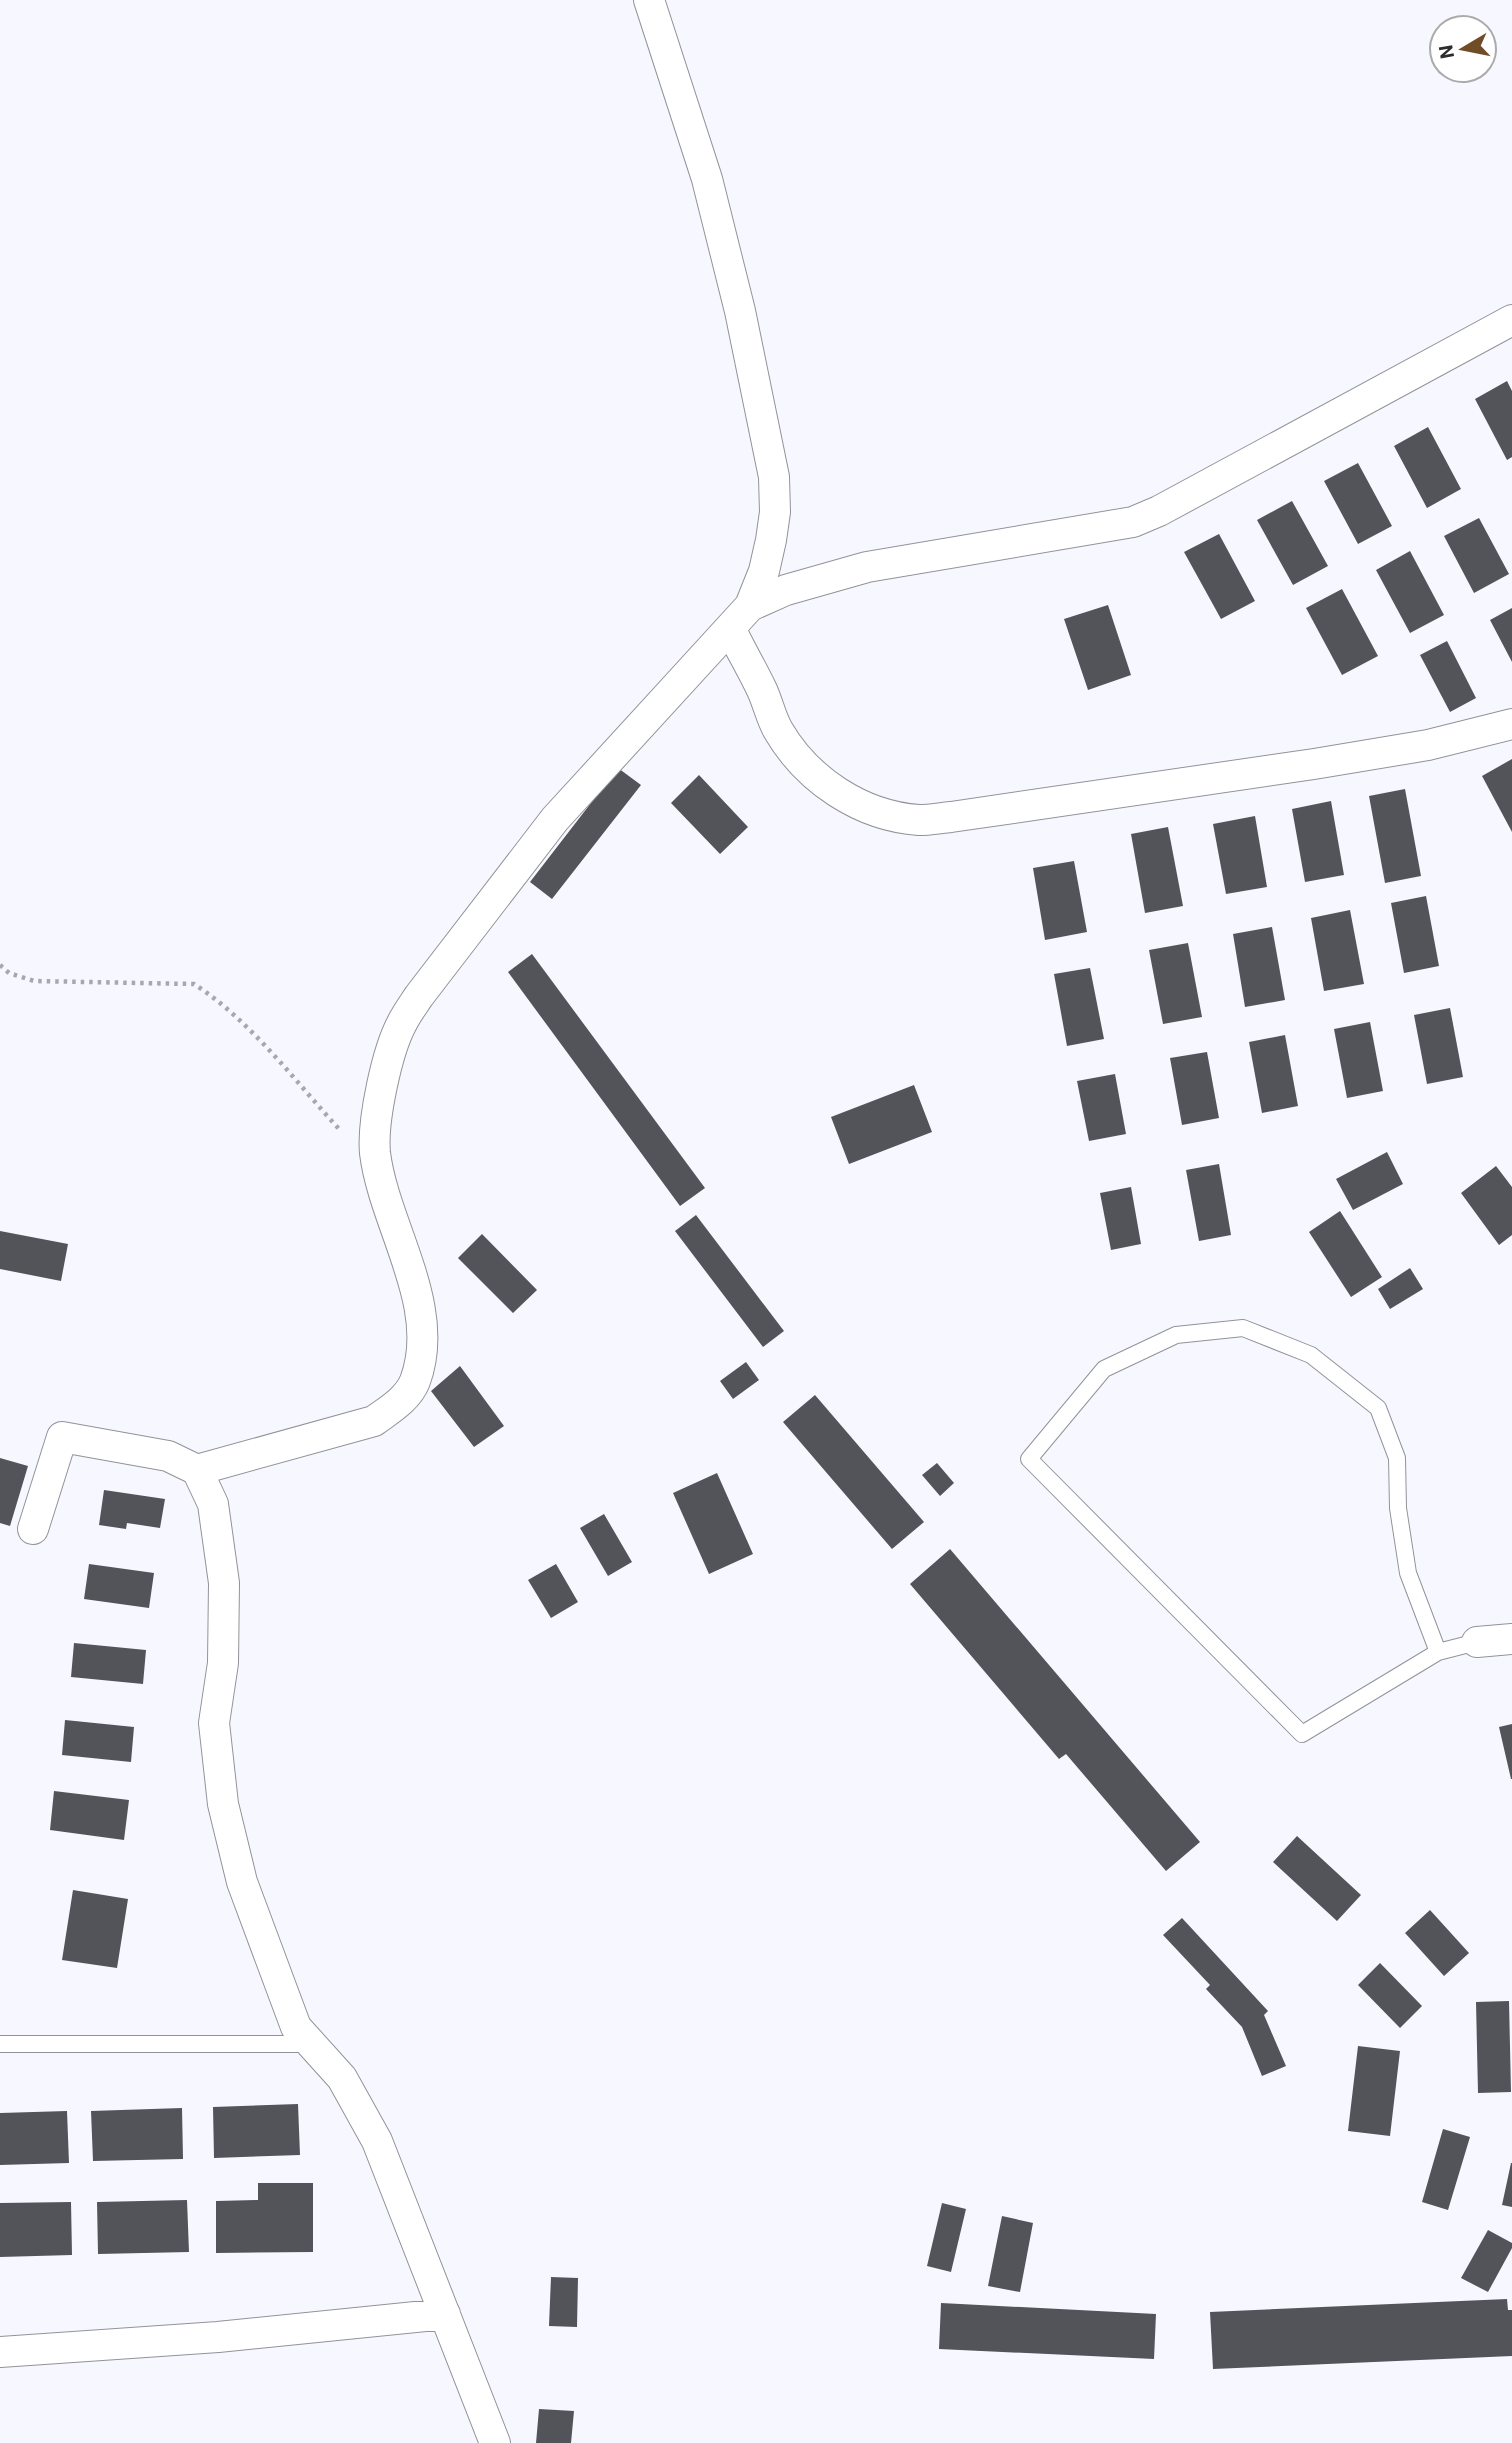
<svg xmlns="http://www.w3.org/2000/svg" width="1512" height="2443" font-family="Roboto,sans-serif">
<style>
.building{fill:#53545a}
.lines{fill:none;stroke-linecap:round;stroke-linejoin:round}
.service-casing{stroke:#929399;stroke-width:18}
.minor-casing{stroke:#929399;stroke-width:32}
.path{stroke:#a7a8ad;stroke-width:4.5;stroke-dasharray:3.5 5;stroke-linecap:butt}
.service{stroke:#fff;stroke-width:16}
.minor{stroke:#fff;stroke-width:30}
</style>
<rect width="100%" height="100%" fill="#f7f8ff"/>
<path class="building" d="M1507 381 1512 391V457L1507 460 1475 399Z
M1428 427 1461 489 1427 508 1394 446Z
M1358 463 1392 526 1358 544 1324 481Z
M1292 501 1328 566 1293 585 1257 520Z
M1479 518 1509 574 1474 593 1444 536Z
M1219 534 1255 601 1221 619 1184 552Z
M1410 551 1444 615 1410 633 1376 570Z
M1342 589 1378 656 1342 675 1306 608Z
M1108 605 1131 675 1088 690 1064 619Z
M1512 608V662L1490 620Z
M1447 641 1476 698 1450 712 1420 655Z
M1512 759V832L1482 776Z
M618 768 641 785 552 899 530 882Z
M699 775 748 827 720 854 671 803Z
M1405 789 1421 876 1385 883 1369 796Z
M1331 801 1344 875 1305 882 1292 809Z
M1255 816 1267 887 1226 894 1213 824Z
M1168 827 1183 906 1145 913 1131 834Z
M1074 861 1087 932 1045 940 1033 868Z
M1426 896 1439 966 1404 973 1391 903Z
M1350 910 1364 984 1324 991 1311 918Z
M1272 927 1285 1000 1245 1007 1233 934Z
M1188 943 1202 1017 1163 1024 1149 950Z
M532 954 705 1188 680 1206 508 972Z
M1090 968 1104 1039 1067 1046 1054 974Z
M1450 1008 1463 1077 1427 1084 1414 1015Z
M1370 1022 1383 1091 1347 1098 1334 1029Z
M1285 1035 1298 1106 1262 1113 1249 1042Z
M1207 1052 1219 1118 1182 1125 1170 1058Z
M1115 1074 1126 1134 1089 1141 1077 1081Z
M914 1085 932 1132 849 1164 831 1117Z
M1387 1152 1403 1184 1353 1210 1336 1179Z
M1219 1164 1231 1235 1199 1241 1186 1170Z
M1496 1166 1512 1187V1235L1499 1245 1461 1193Z
M1131 1187 1141 1244 1111 1250 1100 1193Z
M1340 1211 1382 1277 1351 1297 1309 1232Z
M696 1215 784 1331 763 1347 675 1231Z
M0 1231 68 1244 61 1281 0 1269Z
M482 1234 537 1290 513 1313 458 1258Z
M1410 1268 1423 1289 1390 1309 1378 1289Z
M746 1362 759 1380 733 1399 720 1381Z
M460 1366 504 1426 474 1447 431 1391Z
M815 1395 924 1522 892 1549 783 1422Z
M0 1458 28 1466 10 1526 0 1523Z
M937 1463 954 1483 940 1496 922 1475Z
M717 1473 753 1554 709 1574 673 1493Z
M104 1490 165 1499 160 1528 127 1523 126 1529 99 1525Z
M604 1514 632 1562 608 1576 580 1528Z
M950 1549 1200 1842 1166 1871 1066 1754 1059 1759 910 1584Z
M89 1564 154 1573 149 1608 84 1599Z
M556 1564 578 1602 551 1618 528 1580Z
M74 1643 146 1650 143 1684 71 1677Z
M65 1720 134 1727 131 1762 62 1755Z
M1512 1724V1779H1511L1499 1727Z
M54 1791 129 1800 124 1840 50 1830Z
M1297 1836 1361 1895 1337 1921 1273 1862Z
M73 1890 128 1899 117 1968 62 1960Z
M1430 1910 1469 1953 1444 1976 1405 1933Z
M1182 1918 1268 2011 1264 2015 1286 2066 1262 2076 1242 2027 1206 1989 1210 1985 1163 1935Z
M1380 1963 1422 2006 1400 2028 1358 1985Z
M1509 2001 1511 2092 1478 2093 1476 2002Z
M1358 2046 1400 2051 1390 2136 1348 2131Z
M298 2104 300 2155 214 2158 213 2107Z
M182 2108 183 2159 93 2161 91 2111Z
M67 2111 69 2163 0 2165V2113Z
M1443 2129 1470 2137 1448 2210 1422 2202Z
M1511 2163H1512V2207L1502 2205Z
M258 2183H313V2252L216 2253V2201L258 2200Z
M187 2200 189 2252 98 2254 97 2202Z
M71 2202 72 2255 0 2257V2203Z
M942 2203 966 2209 951 2272 927 2266Z
M1002 2216 1033 2223 1020 2292 988 2286Z
M1488 2230 1512 2243V2248L1488 2292 1461 2278Z
M551 2277 578 2278 577 2327 549 2326Z
M1507 2299 1508 2310H1512V2356L1213 2369 1210 2312Z
M941 2303 1156 2314 1154 2359 939 2349Z
M539 2409 574 2411 571 2443H536Z"/>
<g class="lines">
<g class="service-casing">
<path id="service" d="M1438 1652 1408 1573 1398 1508 1397 1458 1378 1408 1311 1355 1243 1328 1176 1335 1104 1369 1029 1459 1302 1734 1438 1652 1477 1642
M0 2044H311"/>
</g>
<g class="minor-casing">
<path id="minor" d="M750 606 786 590 867 567 1133 522 1159 511 1512 320
M730 628C740 649 752 669 762 690 768 703 771 718 778 730 807 780 861 816 919 820 929 820 940 818 951 817L1314 764 1428 745 1512 724
M197 1470 374 1421C389 1410 408 1399 415 1381 443 1306 384 1226 375 1153 372 1121 387 1051 402 1023 407 1013 413 1005 419 996L555 819 750 606 764 571 771 540 775 512 774 477 740 311 707 179 649 0
M33 1529 62 1437 168 1456 197 1470 213 1504 224 1583 223 1663 214 1723 223 1804 242 1882 296 2027 342 2078 377 2141 495 2443
M1477 1642 1512 1639
M0 2352 218 2337 445 2314"/>
</g>
<path class="path" d="M0 965 9 973 34 981 194 984C251 1021 294 1080 340 1130"/>
<use href="#service" class="service"/>
<use href="#minor" class="minor"/>
</g>
<g transform="translate(1463 49) rotate(260)"><circle r="33" fill="#ffffff" stroke="#ababac" stroke-width="2"/>
<path d="M0-5L12 26L0 18L-12 26Z" fill="#714d27"/>
<text y="-10" font-size="19" font-weight="bold" text-anchor="middle" fill="#2d2d30">N</text>
</g>
</svg>
